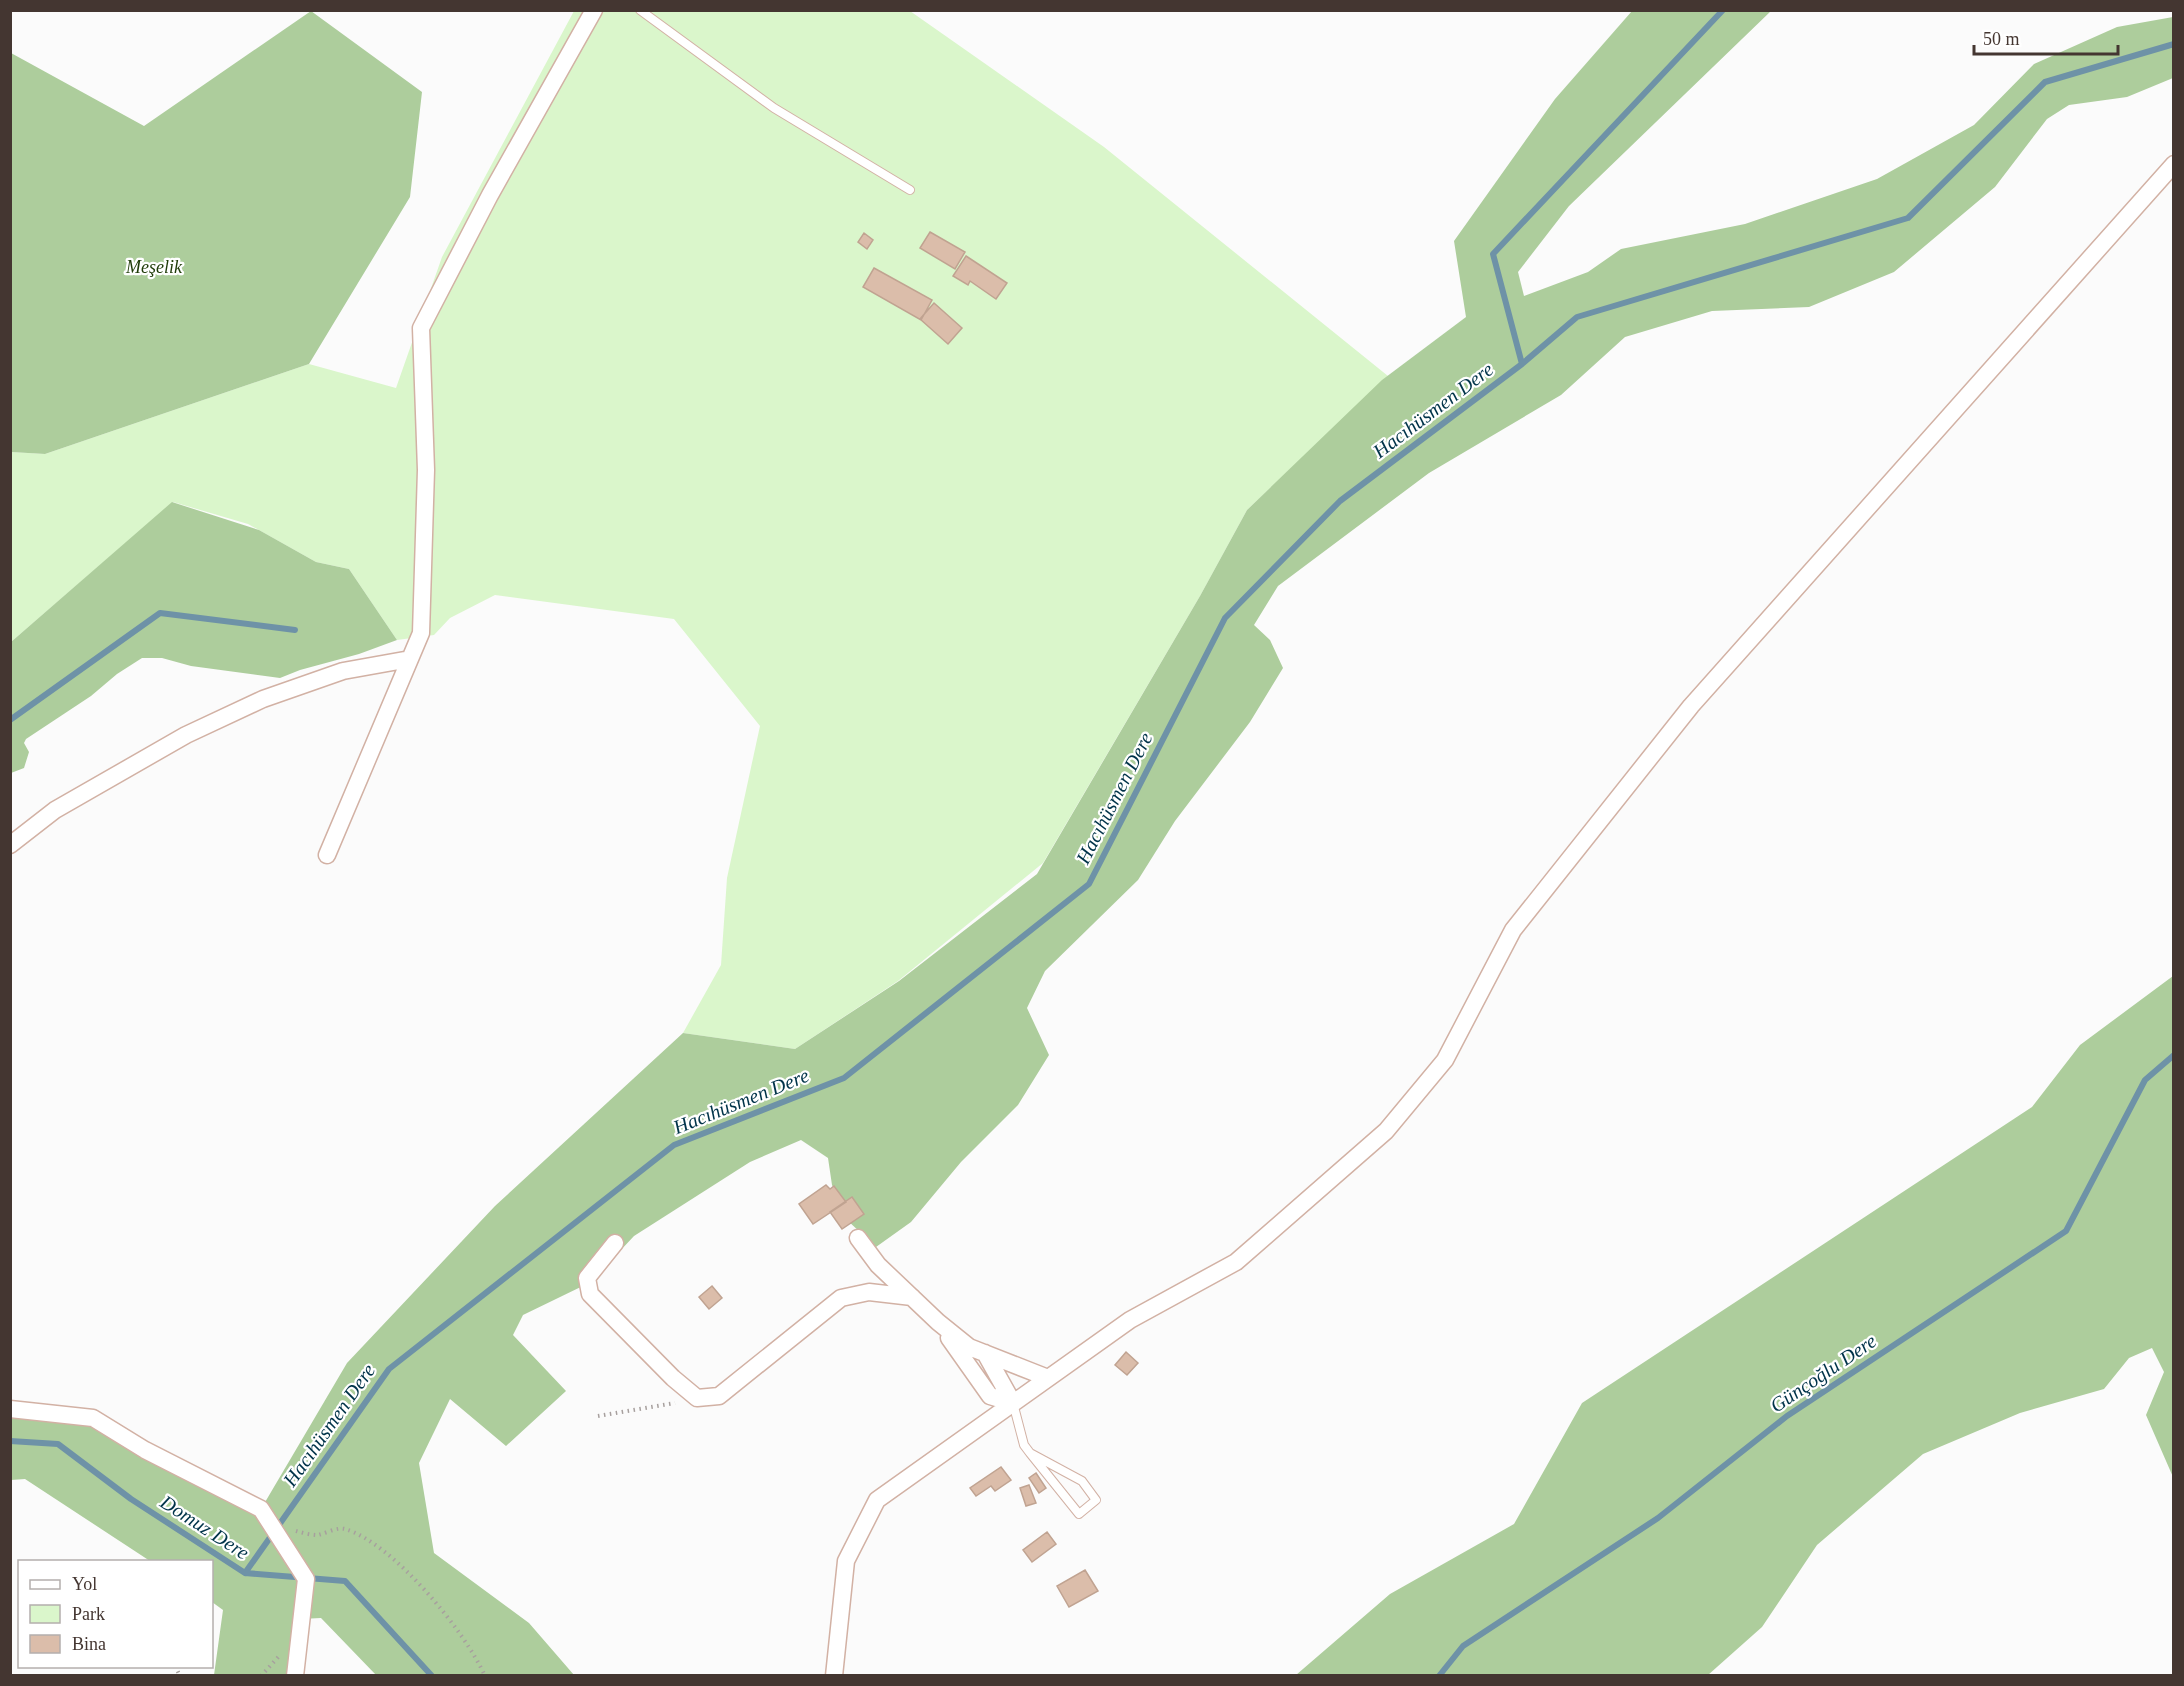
<svg xmlns="http://www.w3.org/2000/svg" width="2184" height="1686" font-family="'Times New Roman',serif">
<style>
.green{fill:#daf6cb}
.forest{fill:#adcd9c}
.lines{fill:none;stroke-linecap:round;stroke-linejoin:round}
.stream{stroke:#6e92a7;stroke-width:6}
.building{fill:#dbbdaa;stroke:#c0a391;stroke-width:1.5}
.service-casing{stroke:#d2b1a4;stroke-width:10}
.minor-casing{stroke:#d2b1a4;stroke-width:19}
.path{stroke:#a7a09e;stroke-width:4;stroke-dasharray:1.5 4.5;stroke-linecap:butt}
.service{stroke:#fff;stroke-width:8}
.minor{stroke:#fff;stroke-width:16}
.labels{text-anchor:middle;stroke-width:4.5;stroke-linejoin:round;paint-order:stroke}
.park-label{font-size:18px;font-style:italic;fill:#1e3b07;stroke:#fff}
.water-label{font-size:20px;font-style:italic;fill:#003349;stroke:#fff}
</style>
<rect width="100%" height="100%" fill="#fbfbfb"/>
<path class="green" d="M574 11H910L1104 147 1388 376 1247 510 1200 596 1043 863 898 981 795 1049 683 1033 721 965 727 878 760 726 674 619 495 595 450 618 434 635 397 640 349 569 316 562 248 524 173 502 11 642V452L45 454 309 364 396 388 442 257Z"/>
<path class="forest" d="M311 11 422 92 410 197 309 364 45 454 11 452V53L144 126Z
M1632 11H1771L1569 206 1518 272 1524 296 1588 272 1621 249 1745 224 1877 179 1974 125 2034 64 2117 27 2173 17V78L2127 97 2069 105 2047 119 1995 187 1894 272 1809 307 1712 311 1625 337 1561 395 1429 473 1278 586 1254 625 1270 640 1283 668 1250 722 1175 821 1138 880 1045 971 1027 1008 1049 1055 1018 1105 961 1162 911 1222 876 1247 847 1220 832 1185 828 1158 801 1140 750 1162 634 1236 591 1282 523 1315 513 1335 566 1391 506 1446 450 1399 419 1463 434 1553 529 1623 574 1675H376L321 1618 301 1619 295 1675H214L223 1610 212 1602V1562L150 1561 25 1479 11 1480V1409L93 1418 261 1509 347 1363 495 1206 683 1033 795 1049 899 981 1037 874 1200 596 1247 510 1382 380 1466 317 1454 241 1555 99Z
M172 502 259 530 316 562 349 569 397 640 359 654 300 670 280 678 191 666 162 658H142L117 674 91 696 26 739 24 743 29 752 24 768 11 773V642Z
M2173 976V1477L2146 1415 2164 1372 2152 1348 2129 1358 2104 1389 2020 1413 1923 1454 1817 1545 1762 1627 1708 1675H1296L1390 1594 1514 1524 1582 1403 2032 1107 2080 1045Z"/>
<g class="lines">
<path class="stream" d="M1522 364 1577 317 1908 218 2045 82 2174 44
M10 720 160 613 295 630
M10 1441 58 1444 131 1499 245 1573 345 1581 432 1676
M245 1573 389 1369 674 1145 844 1078 1089 884 1225 618 1340 501 1522 364 1493 254 1723 10
M1439 1676 1463 1646 1658 1518 1787 1416 2066 1231 2145 1080 2174 1055"/>
</g>
<path class="building" d="M930 232 965 252 955 269 920 248Z
M864 233 873 240 867 249 858 242Z
M966 256 1007 283 996 299 970 281 968 285 953 276Z
M874 268 932 300 921 320 863 287Z
M934 303 962 328 948 344 920 319Z
M826 1185 830 1189 834 1186 846 1202 813 1224 799 1204Z
M852 1197 864 1214 842 1229 830 1212Z
M712 1286 722 1298 709 1309 699 1297Z
M1126 1352 1138 1363 1127 1375 1115 1365Z
M1001 1467 1011 1480 995 1491 991 1486 976 1496 970 1488Z
M1036 1473 1046 1488 1039 1493 1029 1478Z
M1029 1485 1036 1503 1026 1506 1020 1488Z
M1047 1532 1056 1544 1032 1562 1023 1550Z
M1085 1570 1098 1591 1069 1607 1057 1586Z"/>
<g class="lines">
<g class="service-casing">
<path id="service" d="M640 10 774 108 910 190
M1013 1403 1024 1445 1030 1453 1079 1514 1096 1500 1082 1481 1030 1453"/>
</g>
<g class="minor-casing">
<path id="minor" d="M10 845 55 810 186 735 263 699 343 671 410 659
M327 855 421 633 426 470 421 328 490 195 594 10
M858 1238 878 1265 938 1322 969 1347 1048 1378
M615 1243 587 1278 590 1294 673 1378 697 1398 719 1396 841 1298 869 1292 912 1297
M949 1338 990 1396 1013 1403
M985 1353 1013 1403
M10 1409 93 1418 145 1450 261 1509 306 1579 295 1676
M834 1676 846 1561 877 1500 1130 1320 1236 1262 1386 1131 1445 1060 1513 930 1691 706 2174 164"/>
</g>
<path class="path" d="M598 1416 675 1403
M296 1531C303 1533 311 1535 318 1535 326 1533 337 1527 345 1529 393 1543 465 1631 485 1676
M175 1666 180 1676
M261 1676 281 1654"/>
<use href="#service" class="service"/>
<use href="#minor" class="minor"/>
</g>
<g class="labels">
<g class="park-label">
<text x="154" y="273">Meşelik</text>
</g>
<g class="water-label">
<text transform="translate(1433 410) rotate(-37)" y="7">Hacıhüsmen Dere</text>
<text transform="translate(1114 798) rotate(-63)" y="7">Hacıhüsmen Dere</text>
<text transform="translate(741 1101) rotate(-22)" y="7">Hacıhüsmen Dere</text>
<text transform="translate(1823 1373) rotate(-34)" y="7">Günçoğlu Dere</text>
<text transform="translate(329 1425) rotate(-55)" y="7">Hacıhüsmen Dere</text>
<text transform="translate(205 1527) rotate(33)" y="7">Domuz Dere</text>
</g>
</g>
<rect width="2184" height="1686" fill="none" stroke="#443631" stroke-width="24"/>
<rect x="18" y="1560" width="195" height="108" fill="#ffffff" stroke="#b4afad" stroke-width="1.5"/>
<rect x="30" y="1580" width="30" height="9" fill="#ffffff" stroke="#b4afad" stroke-width="1.5"/>
<text x="72" y="1590" font-size="18" fill="#443631">Yol</text>
<rect x="30" y="1605" width="30" height="18" fill="#daf6cb" stroke="#b4afad" stroke-width="1.5"/>
<text x="72" y="1620" font-size="18" fill="#443631">Park</text>
<rect x="30" y="1635" width="30" height="18" fill="#dbbdaa" stroke="#b4afad" stroke-width="1.5"/>
<text x="72" y="1650" font-size="18" fill="#443631">Bina</text>
<path d="M1974 45v9h144v-9" fill="none" stroke="#443631" stroke-width="3"/>
<text x="1983" y="45" font-size="18" fill="#443631" stroke="#ffffff" stroke-width="4.5" paint-order="stroke">50 m</text>
</svg>
